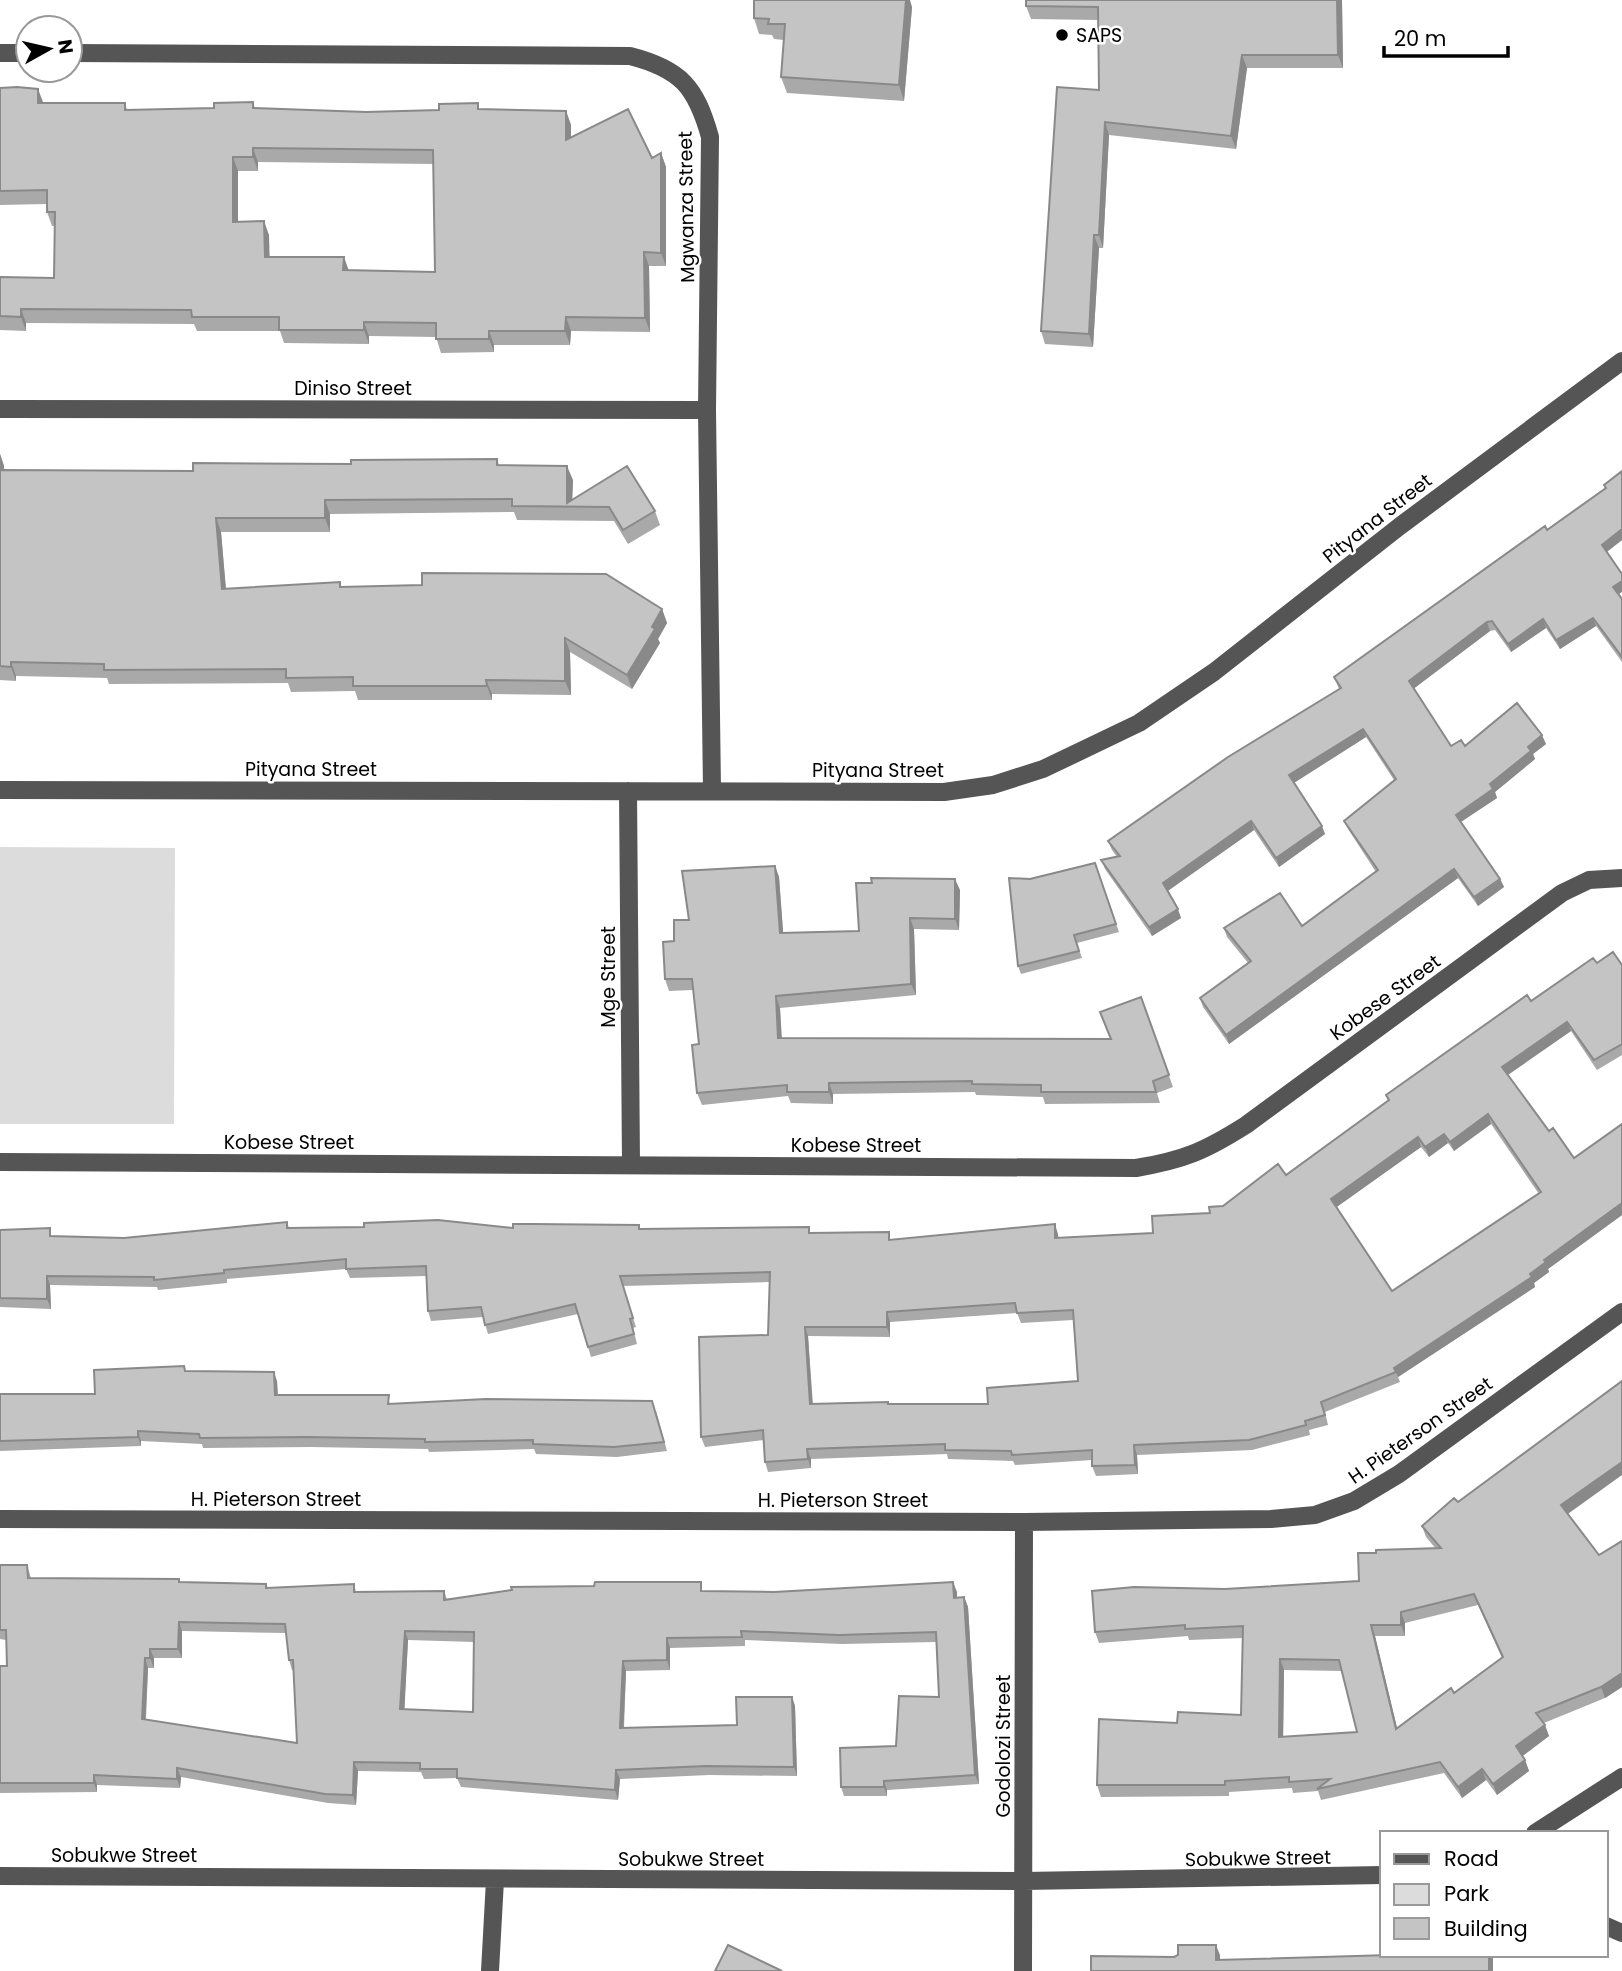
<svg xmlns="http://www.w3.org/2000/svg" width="1622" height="1971" font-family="Poppins,sans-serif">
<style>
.green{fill:#dcdcdc}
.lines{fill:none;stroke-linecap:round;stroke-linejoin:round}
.minor{stroke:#555;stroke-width:18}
.wall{fill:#a9a9a9;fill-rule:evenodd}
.shaded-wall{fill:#898989}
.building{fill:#c4c4c4;stroke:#898989;stroke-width:2;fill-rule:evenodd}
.poi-dot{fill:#000;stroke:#fff;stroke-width:2.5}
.labels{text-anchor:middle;stroke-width:5;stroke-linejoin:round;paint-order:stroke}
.poi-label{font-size:19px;fill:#000;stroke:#fff;text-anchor:start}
.street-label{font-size:19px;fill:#000;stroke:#fff}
</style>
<rect width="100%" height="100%" fill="#fff"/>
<path class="green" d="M0 847 175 848 174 1124H0Z"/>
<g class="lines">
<path class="minor" d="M0 53H28
M70 53 630 56C681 69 696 87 710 137L707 410 712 790
M0 409 707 410
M0 790 944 792 993 785 1043 769 1139 723 1214 672 1400 526 1622 361
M628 791 631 1164
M0 1162 1136 1168C1184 1160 1205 1151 1246 1125L1562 893 1589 880 1622 878
M0 1519 1024 1522 1271 1519 1315 1515 1354 1501 1399 1474 1622 1312
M1535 1833 1622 1777
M0 1876 1024 1881 1382 1875
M1606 1926 1622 1933
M490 1971 495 1880
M1023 1971 1024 1522"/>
</g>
<path class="wall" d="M1342 0 1343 68H1247L1236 149 1109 135 1103 248H1099L1093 347 1045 344 1041 331 1099 90 1098 20 1031 19 1026 6Z
M912 7 904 101 787 93 781 77 784 40 774 39 772 35 759 34 754 18Z
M0 88 43 103H125L127 110 214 108 253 102 255 108 366 112 480 109 566 111 571 125V137L652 158 661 153 666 167V266H649L650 332 571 331 570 345H494V352L441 353 436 337 369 336V344L284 343 280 331H197L194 324 26 323V331L0 330V277L54 278 55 226H52L47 212V204L0 205ZM258 162 433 164 435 272 349 271 269 257V235L238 221V171H258Z
M0 454 4 466V470L79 471H193L497 459 499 465 573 480 572 499 655 511 660 525 628 544 614 521 517 520 514 512 330 514V532H221L226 589 341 587 662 609 667 623 658 639 660 643 632 689 570 652 571 695 492 694V700H358L355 691 291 692 288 683 109 684 107 678 16 676V681L0 680Z
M1622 471V540L1607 552 1618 594 1622 599V662L1596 626 1560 649 1546 628 1511 652 1495 630 1490 631 1414 688 1451 746 1546 744 1533 754 1535 759 1495 792 1497 798 1461 822 1500 879 1504 887 1478 906 1458 878 1229 1044 1203 1007 1200 998 1248 963 1227 937 1224 928 1302 926 1376 872 1348 829 1344 821 1394 780 1366 737 1294 783 1325 834 1279 867 1254 830 1168 891 1181 918 1152 936 1105 869 1101 860 1117 857 1112 850 1108 841 1339 689 1334 677 1547 530 1605 489 1604 485Z
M1095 863 1119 932 1077 943 1082 958 1021 974 1018 966 1030 879Z
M775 866 779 877 783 933 859 931 960 890 959 930 914 929 916 995 780 1008 782 1038 1111 1039 1141 997 1173 1087 1157 1093 1160 1103 1045 1104 1043 1097 976 1095 975 1092 833 1094V1104L791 1103 788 1096 702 1105 697 1093 699 1044 693 990 669 991 665 979 674 941 689 920Z
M1597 963 1622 965V1055L1597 1070 1571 1031 1508 1075 1549 1131 1574 1158 1622 1124V1215L1548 1269 1549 1272 1534 1283 1535 1287 1398 1377 1400 1382 1325 1412 1328 1425 1309 1430 1310 1435 1252 1450 1137 1455 1138 1474 1096 1476 1092 1466V1460L1015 1465 1013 1461 948 1459 947 1454 811 1459V1468L768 1472 765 1462 764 1440 705 1447 701 1437 768 1335 770 1282 623 1286 636 1327 633 1328 637 1344 591 1357 578 1314 488 1334 483 1317 431 1321 428 1311 426 1276 350 1278 346 1269 227 1279V1283L158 1290 157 1287 50 1285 51 1309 0 1307V1230L53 1236 124 1238 287 1222 289 1228H513L640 1229 811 1233 891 1240 1058 1234V1238L1153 1233 1210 1213 1286 1175 1388 1101 1386 1095 1531 1001ZM1491 1124 1539 1194 1392 1291 1336 1207 1421 1147 1429 1157 1448 1143 1454 1151ZM1017 1313 1021 1323 1073 1320 1078 1381 988 1404H889L888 1402 813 1404 808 1336 890 1337V1322Z
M186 1371 277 1381 278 1395 392 1403 656 1411 667 1451 617 1457 536 1454 534 1449 429 1452 428 1449 311 1447 203 1448 202 1444 141 1441V1446L0 1451V1394H95Z
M1458 1502 1568 1514 1599 1555 1622 1541V1687L1605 1698 1544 1723 1549 1736 1522 1756 1525 1760 1529 1771 1497 1795 1486 1780 1462 1798 1444 1773 1321 1800 1318 1791 1293 1793 1292 1788 1229 1792V1796L1101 1797 1097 1785 1177 1723 1241 1715 1243 1638 1189 1640 1188 1636 1099 1643 1095 1632 1225 1589 1359 1581 1376 1553 1436 1549 1426 1537 1422 1526ZM1478 1605 1502 1658 1454 1693 1397 1729 1375 1636H1405V1623ZM1284 1670 1342 1671 1357 1732 1283 1737Z
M0 1565H27L31 1578 266 1584 268 1588 354 1584 356 1592 444 1591 447 1599 705 1591 957 1592V1598L964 1597 968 1607 979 1784 887 1790V1796H844L841 1787 896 1746 939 1697 936 1642 842 1644 745 1640V1646L670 1648V1670L626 1671 624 1728 737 1725 792 1697 795 1706 797 1776 709 1775 620 1779 618 1800 461 1787 457 1778 424 1779 421 1772 358 1771 356 1805 328 1803 181 1777 180 1788 97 1785V1792L0 1793V1666H7L6 1640 0 1639ZM182 1631 286 1633 289 1660 292 1670H294L297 1743 146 1720 148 1668H154V1658H182ZM408 1640 474 1642 473 1712 404 1710Z"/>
<path class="shaded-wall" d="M906 0H910L912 7 904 101 899 85Z
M1337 0H1342L1343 68 1338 55Z
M1242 55 1247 68 1236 149 1231 136Z
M38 89 43 102 38 103Z
M566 111 571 125V154L566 140Z
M1105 122 1109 135 1103 248 1099 235Z
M253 148 258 162V171L253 157Z
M661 153 666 167V266L661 253Z
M233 157 238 171V235L233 222Z
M264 221 269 235 270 270 265 257Z
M1094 235 1099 248 1093 347 1089 334Z
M644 252 649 266 650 332 645 318Z
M344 257 349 271 343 270Z
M21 309 26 323V331L21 317Z
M566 317 571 331 570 345 565 331Z
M364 322 369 336V344L364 330Z
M489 331 494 345V352L489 339Z
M0 454 4 466 5 484 0 471Z
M567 466 573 480 572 507 567 503Z
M325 500 330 514V532L325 518Z
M216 518 221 532 227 603 222 589Z
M1622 529V540L1605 553 1602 545Z
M1622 581V592L1616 596 1613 587Z
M662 609 667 623 658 639 660 643 632 689 627 675Z
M1593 618 1596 626 1560 649 1556 640Z
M1543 619 1546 628 1511 652 1508 644Z
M1487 622 1490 631 1412 690 1409 681Z
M565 638 570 652 571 695 565 681Z
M11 662 16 676V681L11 667Z
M486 680 492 694V700L487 686Z
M1363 729 1366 737 1292 784 1289 775Z
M1542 735 1546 744 1533 754 1535 759 1495 792 1497 798 1459 823 1456 815 1490 784 1528 747Z
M1251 821 1254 830 1166 892 1163 883Z
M1322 826 1325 834 1279 867 1276 858Z
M775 866 779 877 784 944 780 933Z
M1454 869 1458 878 1229 1044 1226 1035Z
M955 879 960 890 959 930 955 919Z
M1500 879 1504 887 1478 906 1474 897Z
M1178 909 1181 918 1152 936 1149 927Z
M910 918 914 929 916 995 911 984Z
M776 996 780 1008 782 1049 778 1038Z
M1567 1022 1571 1031 1506 1076 1502 1067Z
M829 1083 833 1094V1104L829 1092Z
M1488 1114 1491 1124 1454 1151 1450 1142Z
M1444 1134 1448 1143 1429 1157 1425 1147Z
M1418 1137 1421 1147 1334 1209 1331 1199Z
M1622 1203V1215L1548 1269 1549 1272 1534 1283 1535 1287 1398 1377 1394 1368 1530 1274 1544 1260Z
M1055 1224 1058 1234 1059 1247 1055 1238Z
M47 1276 50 1285 51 1309 47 1299Z
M887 1312 890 1322V1337L887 1327Z
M805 1327 808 1336 813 1414 810 1404Z
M274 1372 277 1381 278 1405 275 1395Z
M138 1431 141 1441V1446L138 1437Z
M1134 1445 1137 1455 1138 1474 1135 1465Z
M807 1449 811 1459V1468L808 1459Z
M1622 1462V1475L1565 1516 1561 1505Z
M953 1582 957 1592V1607L954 1598Z
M964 1597 968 1607 979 1784 975 1775Z
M1401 1612 1405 1623V1636L1401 1625Z
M179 1622 182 1631V1658L178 1649Z
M1371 1625 1375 1636 1400 1740 1396 1729Z
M405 1631 408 1640 404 1719 400 1709Z
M667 1638 670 1648V1670L667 1660Z
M150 1649 154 1658V1668L150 1658Z
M145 1658 148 1668 145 1728 142 1719Z
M1280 1659 1284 1670 1283 1748 1279 1737Z
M623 1661 626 1671 623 1738 620 1728Z
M1622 1673V1687L1605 1698 1601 1687Z
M792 1697 795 1706 797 1776 794 1767Z
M1545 1725 1549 1736 1520 1758 1516 1746Z
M1525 1760 1529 1771 1497 1795 1493 1784Z
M354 1762 358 1771 356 1805 353 1795Z
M177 1768 181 1777 180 1788 177 1779Z
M1482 1769 1486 1780 1462 1798 1458 1787Z
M616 1770 620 1779 618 1800 615 1790Z
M94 1775 97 1785V1792L94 1783Z
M884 1781 887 1790V1796L884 1787Z
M1216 1945 1220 1955V1971L1216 1960Z
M1489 1955H1492L1493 1959V1971H1489Z"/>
<path class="building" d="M754 0H906L899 85 781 77 785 24H768L769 19 754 18Z
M1026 0H1337L1338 55H1242L1231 136 1105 122 1099 235H1094L1089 334 1041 331 1057 87 1099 90 1098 7 1026 6Z
M17 87 38 89V103H125V110L214 108V103L253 102V108L366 112 439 110V104L478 103V109L566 111V140L628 109 652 158 661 153V253L644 252 645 318 566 317 565 331H489V339H436V323L364 322V330H279V317H192L191 310 21 309V317L0 316V277L54 278 55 212H47V190L0 191V88ZM253 148 433 150 435 272 343 270 344 257H265L264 221 233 222V157H253Z
M497 459V465L567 466V503L627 466 655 511 623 530 609 507 512 506V499L325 500V518H216L222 589 340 582V587L422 585V573L606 574 662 609 652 627 655 629 627 675 565 638V681L486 680 487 686H353V677L286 678V669L104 670V664L11 662V667L0 666V470L193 471V463L351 464V460Z
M1622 471V529L1602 545 1622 574V581L1613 587 1622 599V657L1593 618 1556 640 1543 619 1508 644 1492 621 1487 622 1409 681 1451 746 1461 740 1465 746 1517 703 1542 735 1528 747 1531 751 1490 784 1493 789 1456 815 1500 879 1474 897 1454 869 1226 1035 1200 998 1251 961 1224 928 1280 893 1302 926 1378 870 1344 821 1396 779 1363 729 1289 775 1322 826 1276 858 1251 821 1163 883 1178 909 1149 927 1101 860 1120 856 1108 841 1228 757 1341 688 1334 677 1545 526 1547 530 1606 488 1604 485Z
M1095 863 1116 924 1074 935 1079 951 1018 966 1009 878 1030 879Z
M775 866 780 933 859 931 856 883H872L871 878 955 879V919L910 918 911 984 776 996 778 1038 1111 1039 1100 1012 1141 997 1169 1075 1153 1081 1156 1092H1041V1085L972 1084V1081L829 1083V1092H787V1085L697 1093 692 1045 699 1044 692 979H665L663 942 674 941V920H689L682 871Z
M1613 952 1622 965V1044L1594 1060 1567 1022 1502 1067 1549 1131 1553 1128 1574 1158 1622 1124V1203L1544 1260 1546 1262 1530 1274 1532 1277 1394 1368 1396 1372 1321 1402 1325 1415 1305 1421 1306 1425 1249 1440 1134 1445 1135 1465 1092 1466V1450L1012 1455 1011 1451 945 1450V1444L807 1449 808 1459 765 1462 763 1430 701 1437 699 1337 768 1335 770 1272 620 1276 633 1318 630 1319 634 1334 588 1347 575 1304 485 1325 481 1307 428 1311 426 1266 346 1269V1259L224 1270V1273L154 1280V1277L47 1276V1299L0 1298V1230L50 1228V1236L124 1238 287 1222V1228L364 1227V1223L438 1220 513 1228V1224H532L639 1225V1229L809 1227V1233L889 1232V1240L1055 1224V1238L1153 1233 1152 1216 1210 1213 1209 1207 1223 1206 1278 1164 1286 1175 1389 1100 1386 1095 1527 995 1531 1001 1593 958 1597 963ZM1488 1114 1541 1192 1392 1291 1331 1199 1418 1137 1425 1147 1444 1134 1450 1142ZM1015 1303 1017 1313 1073 1310 1078 1381 987 1388 988 1404H888V1402L810 1404 805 1327H887V1312Z
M184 1366 185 1371 274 1372 275 1395H389L388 1404 486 1399 652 1401 664 1442 614 1447 533 1444V1440L425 1442V1439L307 1437 200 1438 199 1434 138 1431V1437L0 1441V1394H95L94 1370Z
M1622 1381V1462L1561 1505 1599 1555 1622 1541V1673L1601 1687 1536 1713 1545 1725 1516 1746 1525 1760 1493 1784 1482 1769 1458 1787 1440 1762 1317 1789 1330 1779 1289 1782V1777L1225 1781V1785H1097L1099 1719 1177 1723 1178 1712 1241 1715 1243 1626 1185 1629V1625L1095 1632 1092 1591 1134 1587 1225 1589 1359 1581 1358 1553H1376V1550L1441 1548 1422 1526 1454 1498 1458 1502ZM1474 1594 1503 1657 1454 1693 1451 1688 1396 1729 1371 1625H1401V1612ZM1280 1659 1339 1660 1357 1732 1279 1737Z
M0 1565H27L28 1578 179 1579V1582L266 1584V1588L354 1584V1592L444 1591V1600L512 1590 511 1587 594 1586 595 1582H701V1591L774 1592 953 1582 954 1598 964 1597 975 1775 884 1781V1787H841L840 1748 896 1746 899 1696 939 1697 936 1632 839 1635 741 1631 742 1637 667 1638V1660L623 1661 620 1728 737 1725 736 1697H792L794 1767 706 1766 616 1770 615 1790 457 1778V1769H420V1763L354 1762 353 1795 325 1794 177 1768V1779L94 1775V1783H0V1666H7L6 1630H0ZM179 1622 285 1624 289 1660H293L297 1743 142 1719 145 1658H150V1649H178ZM405 1631 474 1632 473 1712 400 1709Z
M728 1945 782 1971H715Z
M1178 1945H1216V1960L1390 1955H1489V1971H1091V1956L1174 1957 1178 1955Z"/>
<circle class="poi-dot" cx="1062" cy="35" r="7"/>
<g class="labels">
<g class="poi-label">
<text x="1076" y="42">SAPS</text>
</g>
<g class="street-label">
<text transform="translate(686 207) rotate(-91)" y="7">Mgwanza Street</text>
<text x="353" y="395">Diniso Street</text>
<text transform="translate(1377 518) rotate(-38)" y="7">Pityana Street</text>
<text x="311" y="776">Pityana Street</text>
<text x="878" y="777">Pityana Street</text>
<text transform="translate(608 977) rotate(-90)" y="7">Mge Street</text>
<text transform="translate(1385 997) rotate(-36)" y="7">Kobese Street</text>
<text x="289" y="1149">Kobese Street</text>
<text x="856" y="1152">Kobese Street</text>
<text transform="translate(1420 1430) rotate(-35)" y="7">H. Pieterson Street</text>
<text x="276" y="1506">H. Pieterson Street</text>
<text x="843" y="1507">H. Pieterson Street</text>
<text transform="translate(1003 1746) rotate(-90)" y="7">Godolozi Street</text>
<text x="124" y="1862">Sobukwe Street</text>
<text transform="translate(1258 1858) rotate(-1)" y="7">Sobukwe Street</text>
<text x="691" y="1866">Sobukwe Street</text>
</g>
</g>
<rect x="1380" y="1831" width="228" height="126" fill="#ffffff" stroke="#999999" stroke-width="2"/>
<rect x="1394" y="1854" width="35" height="10" fill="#555555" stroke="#999999" stroke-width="2"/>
<text x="1444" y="1866" font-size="21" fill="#000000">Road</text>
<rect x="1394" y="1884" width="35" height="21" fill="#dcdcdc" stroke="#999999" stroke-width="2"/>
<text x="1444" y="1901" font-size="21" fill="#000000">Park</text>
<rect x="1394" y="1918" width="35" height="21" fill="#c4c4c4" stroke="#999999" stroke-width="2"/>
<text x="1444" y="1936" font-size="21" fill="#000000">Building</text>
<g transform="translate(49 49) rotate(82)"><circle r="33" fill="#ffffff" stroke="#999999" stroke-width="2"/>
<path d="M0-5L12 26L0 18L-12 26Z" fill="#000000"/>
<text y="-10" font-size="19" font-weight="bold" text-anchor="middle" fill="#000000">N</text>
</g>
<path d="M1384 46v10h124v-10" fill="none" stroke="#000000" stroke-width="3.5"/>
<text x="1394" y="46" font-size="21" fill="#000000" stroke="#ffffff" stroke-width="5" paint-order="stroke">20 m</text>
</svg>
